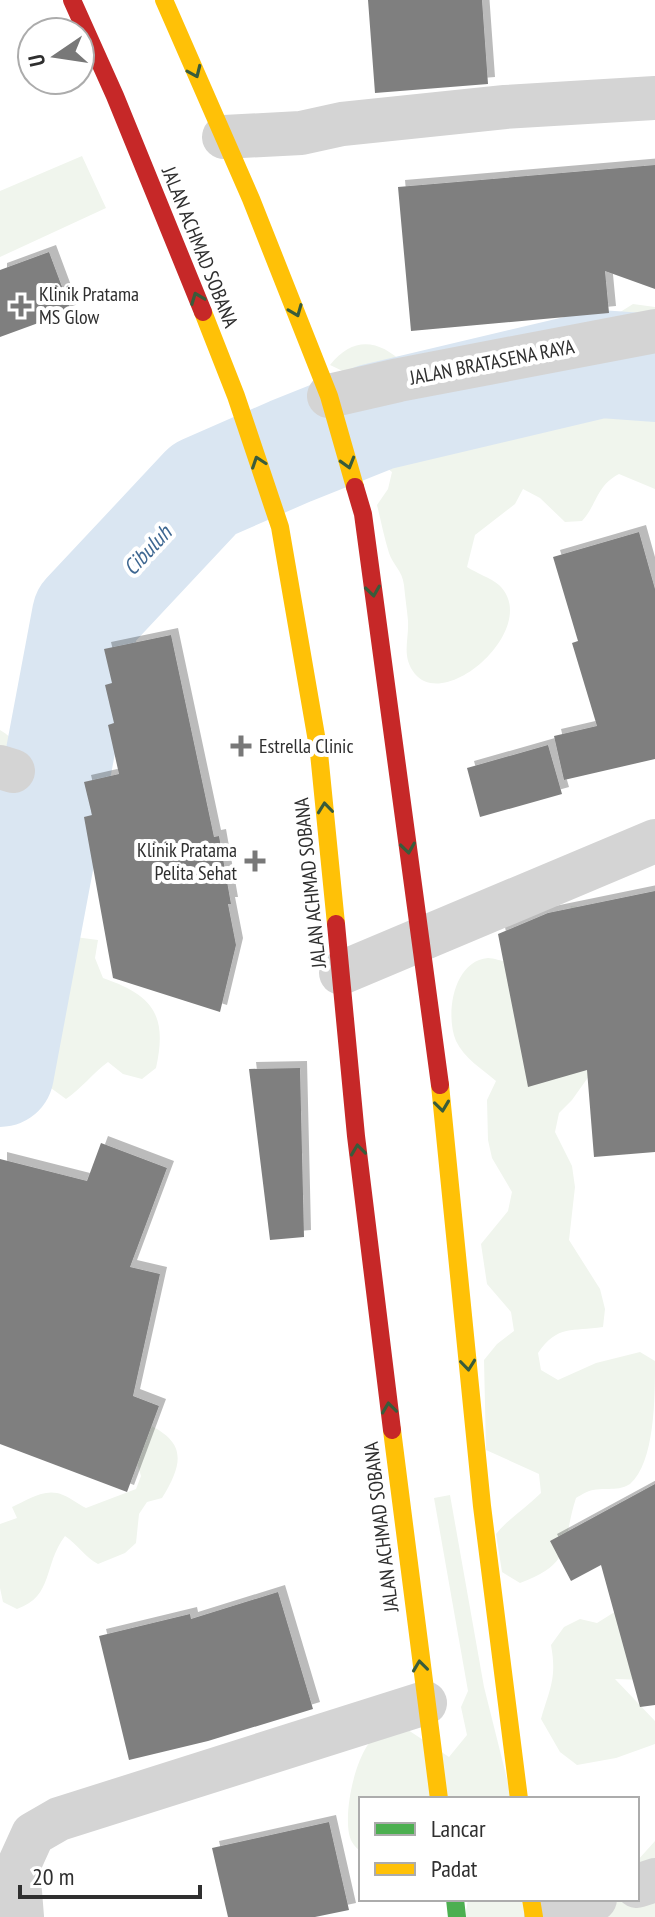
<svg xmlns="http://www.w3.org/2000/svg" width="655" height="1917" font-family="'PT Sans Narrow',sans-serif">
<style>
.green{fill:#f0f5ed}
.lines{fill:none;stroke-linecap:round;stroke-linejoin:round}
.river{stroke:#dae6f2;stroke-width:108}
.building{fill:#7f7f7f;filter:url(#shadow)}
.street{stroke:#d4d4d4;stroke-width:44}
.fast{stroke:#4caf50;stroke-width:18}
.slow{stroke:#ffc107;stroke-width:18}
.jam{stroke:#c62828;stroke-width:18}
.oneway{stroke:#395c3b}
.poi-dot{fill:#787878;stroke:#fff;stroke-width:3}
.labels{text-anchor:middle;stroke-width:8;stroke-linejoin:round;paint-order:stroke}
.street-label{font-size:20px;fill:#2f2f2f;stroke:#fff}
.poi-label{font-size:20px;fill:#2f2f2f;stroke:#fff;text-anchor:start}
.water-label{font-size:22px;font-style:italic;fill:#3e6791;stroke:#fff}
</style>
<defs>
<filter id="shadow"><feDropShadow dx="7" dy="-7" stdDeviation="0" flood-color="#0004"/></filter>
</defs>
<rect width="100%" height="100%" fill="#fff"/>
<path class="green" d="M82 156 106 208 0 257V191Z
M633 304 655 307V489L619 474C596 486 598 503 582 521L565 522 540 498 523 489 515 504 475 535 467 567C476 573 491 578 499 585 542 626 447 712 415 674 401 656 409 641 408 621 407 609 405 597 404 585 402 570 393 565 389 553 384 537 381 521 377 505L388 489 392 472 379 462 374 445C384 427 396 419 404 400L330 365C353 336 379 339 404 364L538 375C546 380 566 394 572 395 595 401 620 381 634 365L617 335V314Z
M0 730C7 734 13 740 20 745 32 753 48 752 55 767 66 788 64 852 48 869 33 886 23 889 11 910L16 928 54 939 75 937 98 940 95 958 103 978C152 995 168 1014 156 1068L142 1079 123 1074 108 1062C92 1074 82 1088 66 1099L0 1051Z
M570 906 596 909 594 1069 572 1100 559 1113 555 1132 572 1166 575 1187 569 1240 600 1289 605 1309 603 1327C572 1332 558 1324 538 1353L541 1370 558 1380 596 1363 640 1352 655 1361C655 1398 655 1462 630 1484 617 1492 606 1487 593 1490 587 1491 581 1495 576 1498 561 1544 575 1563 520 1583L502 1572 496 1534C509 1518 526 1508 541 1493L539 1474 486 1450 484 1360 497 1344 514 1331 511 1312 487 1284 481 1244 508 1211 512 1192 492 1158 488 1140 487 1100 496 1081C482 1069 464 1058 456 1041 445 1015 453 961 488 958 494 958 501 961 507 962L573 909Z
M141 1421C185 1440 186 1459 162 1498L147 1502 139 1514 136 1543 125 1553 98 1564C85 1557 78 1545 65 1536 43 1565 54 1596 17 1609L3 1602 0 1588V1524L17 1518 12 1507C28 1500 45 1487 63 1495 71 1498 78 1504 86 1508L136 1489 141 1476 133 1450Z
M450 1495 484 1687 512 1799H361V1852C358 1849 354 1846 352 1842 340 1821 356 1744 380 1733 387 1730 398 1729 405 1728L449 1757 467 1735 461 1707 468 1691 434 1498Z
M629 1603 645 1680 615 1679 655 1721V1744L616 1758 577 1765 560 1752 541 1719C550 1688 557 1678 551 1645L564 1627 580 1619 597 1623Z
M655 1841V1917H588V1899H637V1861Z
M468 1899H540L544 1917H465Z"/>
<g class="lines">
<path class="river" d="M0 1073 86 615 204 489 291 451 376 417 600 364 655 368"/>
</g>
<path class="building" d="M368 0H482L488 84 375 93Z
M655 165V289L605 271 609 313 411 331 398 187Z
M49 252 71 311 0 337V270Z
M639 532 655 589V759L564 780 554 736 597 726 572 643 578 641 553 557Z
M171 635 214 837 219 836 231 904H228L236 945 220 1012 113 978 84 817 92 815 84 782 119 774 108 725 114 723 105 685 112 683 104 649Z
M548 745 562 794 480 817 467 768Z
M655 891V1152L594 1157 587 1070 528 1087 498 934 548 913Z
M300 1068 304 1237 270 1240 249 1069Z
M101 1143 167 1168 130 1267 160 1274 133 1396 159 1406 127 1492 0 1444V1159L87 1181Z
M655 1484V1705L640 1707 601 1565 571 1581 550 1541Z
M278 1592 313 1709 208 1741 129 1760 99 1636 190 1614 191 1619Z
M329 1822 349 1910 315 1917H228L212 1848Z"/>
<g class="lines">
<path class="street" d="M224 137 301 133 342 124 505 107 655 98
M329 396 399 380 655 331
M0 767 13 771
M341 973 655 841
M637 1886 655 1880
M22 1917 18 1867 33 1834 59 1819 425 1703
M546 1917 595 1899"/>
<path class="fast" d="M455 1899 457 1917"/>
<path class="slow" d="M164 0 251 199 329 396 355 487
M203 312 236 396 280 527 319 753 336 924
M440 1085 482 1506 519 1799
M392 1430 439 1799
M531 1899 534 1917"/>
<path class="jam" d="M72 0 115 96 203 312
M355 487 363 514 440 1085
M336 924 356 1136 392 1430"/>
</g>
<defs><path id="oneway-chevron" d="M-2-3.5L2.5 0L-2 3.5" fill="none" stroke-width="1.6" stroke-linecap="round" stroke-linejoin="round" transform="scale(2)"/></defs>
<g class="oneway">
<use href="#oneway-chevron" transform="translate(195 72) rotate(66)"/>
<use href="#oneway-chevron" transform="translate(197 298) rotate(-111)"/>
<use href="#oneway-chevron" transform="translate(296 311) rotate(68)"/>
<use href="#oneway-chevron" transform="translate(258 462) rotate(-109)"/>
<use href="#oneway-chevron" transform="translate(348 463) rotate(74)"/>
<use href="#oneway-chevron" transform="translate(373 591) rotate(82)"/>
<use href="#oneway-chevron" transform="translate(325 808) rotate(-96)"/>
<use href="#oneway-chevron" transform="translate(408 848) rotate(82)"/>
<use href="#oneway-chevron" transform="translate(442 1106) rotate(83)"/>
<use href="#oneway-chevron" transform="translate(358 1150) rotate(-97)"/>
<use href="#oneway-chevron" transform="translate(468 1365) rotate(84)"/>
<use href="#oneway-chevron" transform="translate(389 1408) rotate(-97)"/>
<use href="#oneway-chevron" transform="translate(420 1666) rotate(-97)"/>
</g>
<g class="poi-dot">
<path d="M17 294h8v8h8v8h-8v8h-8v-8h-8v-8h8z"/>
<path d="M237 734h8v8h8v8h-8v8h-8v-8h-8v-8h8z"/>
<path d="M251 849h8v8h8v8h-8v8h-8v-8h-8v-8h8z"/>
</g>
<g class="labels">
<g class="street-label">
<text transform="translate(200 247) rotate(68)" y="7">JALAN ACHMAD SOBANA</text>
<text transform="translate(492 362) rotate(-11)" y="7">JALAN BRATASENA RAYA</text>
<text transform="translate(310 883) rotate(-96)" y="7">JALAN ACHMAD SOBANA</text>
<text transform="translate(381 1527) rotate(-97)" y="7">JALAN ACHMAD SOBANA</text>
</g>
<g class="poi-label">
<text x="39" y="301">Klinik Pratama<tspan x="39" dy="23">MS Glow</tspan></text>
<text x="259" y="753">Estrella Clinic</text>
<text x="237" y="857" text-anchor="end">Klinik Pratama<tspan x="237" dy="23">Pelita Sehat</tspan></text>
</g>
<g class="water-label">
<text transform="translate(147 550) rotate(-47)" y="8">Cibuluh</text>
</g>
</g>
<rect x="359" y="1797" width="280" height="104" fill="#ffffff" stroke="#acacac" stroke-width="2"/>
<rect x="375" y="1823" width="40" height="12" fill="#4caf50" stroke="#acacac" stroke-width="2"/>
<text x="431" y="1837" font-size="24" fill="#2f2f2f">Lancar</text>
<rect x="375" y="1863" width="40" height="12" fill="#ffc107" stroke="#acacac" stroke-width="2"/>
<text x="431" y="1877" font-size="24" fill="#2f2f2f">Padat</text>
<g transform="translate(56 56) rotate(257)"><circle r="38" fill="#ffffff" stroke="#acacac" stroke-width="2"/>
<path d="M0-6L14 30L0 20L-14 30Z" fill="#787878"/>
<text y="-12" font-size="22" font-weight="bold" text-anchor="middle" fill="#2f2f2f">U</text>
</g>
<path d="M20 1885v12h180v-12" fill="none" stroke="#2f2f2f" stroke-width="4"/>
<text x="32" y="1885" font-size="24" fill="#2f2f2f" stroke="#ffffff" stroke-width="6" paint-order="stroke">20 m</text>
</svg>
